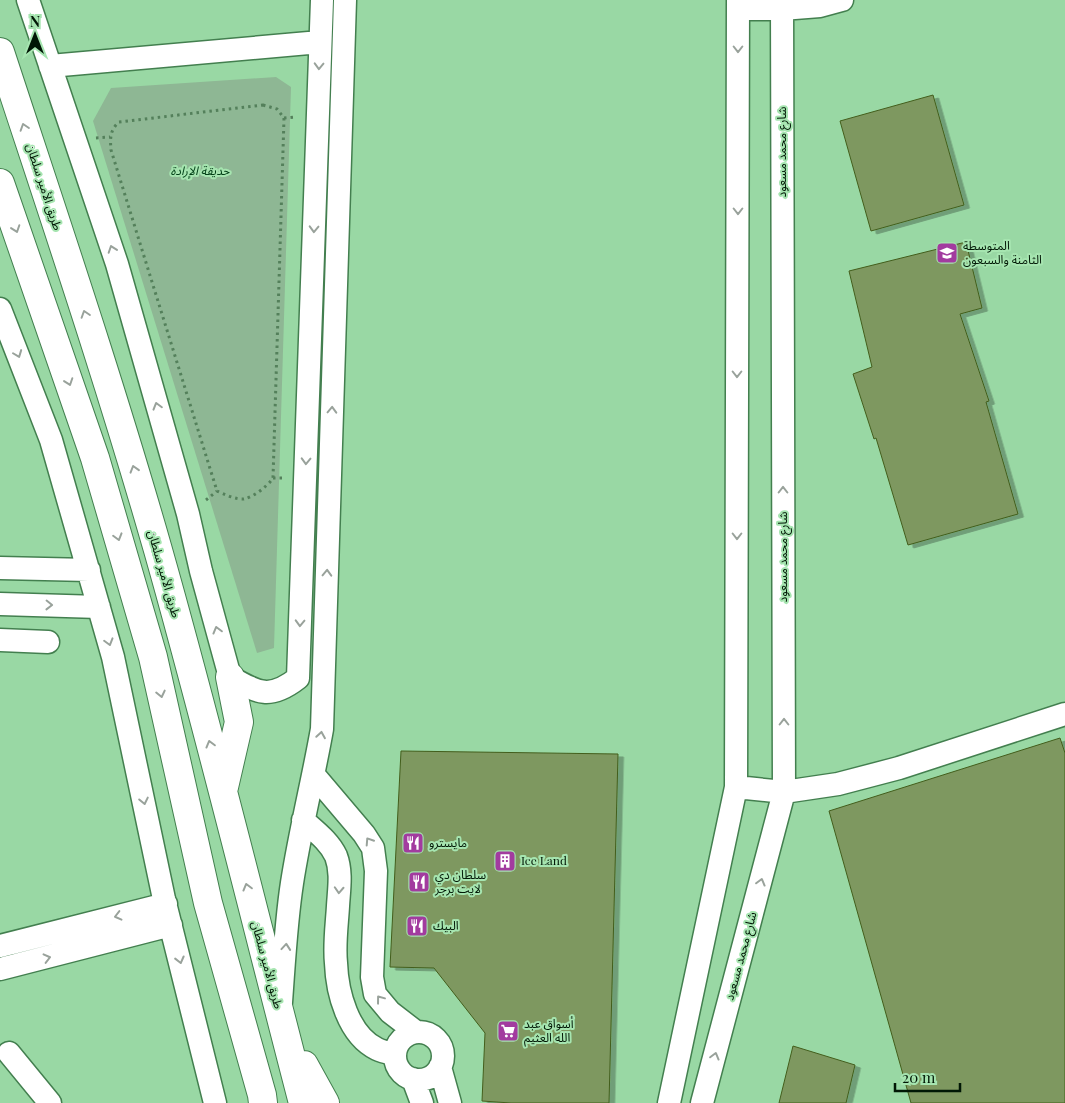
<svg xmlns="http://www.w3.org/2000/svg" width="1065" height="1103" font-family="'Playfair Display','Noto Sans Arabic',serif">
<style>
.green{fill:#8eb794}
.building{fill:#7e9861;stroke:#435e1c;filter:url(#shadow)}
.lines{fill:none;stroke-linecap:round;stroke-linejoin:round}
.minor-casing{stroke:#437f4f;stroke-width:25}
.major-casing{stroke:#437f4f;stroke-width:30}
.path{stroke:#54805b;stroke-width:3;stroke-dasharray:2.5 4;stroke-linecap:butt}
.minor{stroke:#fff;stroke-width:22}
.major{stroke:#fff;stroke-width:28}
.oneway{stroke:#99a29b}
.labels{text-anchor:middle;stroke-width:4;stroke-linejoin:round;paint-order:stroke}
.street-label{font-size:12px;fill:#011705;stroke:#a6e5b0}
.park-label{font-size:12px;font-style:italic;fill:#024017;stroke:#a6e5b0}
.poi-label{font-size:12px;fill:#011705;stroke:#a6e5b0;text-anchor:start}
</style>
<defs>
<filter id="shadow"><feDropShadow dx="5.5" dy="3" stdDeviation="0" flood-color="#0004"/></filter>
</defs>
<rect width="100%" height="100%" fill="#99d8a4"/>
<path class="green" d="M276 77 291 87 274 648 257 653 93 121 111 88Z"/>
<path class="building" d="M933 95 964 205 871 231 840 121Z
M966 242 982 308 960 314 989 401 986 402 1018 514 908 545 876 438 874 439 853 374 872 367 849 271Z
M1060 738 1065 753V1103H911L829 811Z
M401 751 618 754 609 1103H511L482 1101 485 1033 434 968 390 967Z
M793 1046 855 1065 846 1103H779Z"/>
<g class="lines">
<g class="minor-casing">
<path id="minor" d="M28 0 117 264 188 514 201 571 230 677C258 693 270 700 298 678L322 0
M738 9H782L820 6 842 0
M50 66 320 42
M0 309 51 440 113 657 164 899 215 1103
M0 568 89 570
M0 604 99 607
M0 640 48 642
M314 775 364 834 373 848 376 871 372 977 375 994 390 1012 416 1032
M736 787 784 792 838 784 899 768 1065 714
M303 820C315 831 329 841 336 856 342 872 339 889 338 906 337 924 334 944 336 963 337 992 348 1035 377 1049 383 1052 390 1053 395 1054
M0 946 166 904
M0 969 171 925
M281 1002C284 962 286 922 292 883 300 831 313 780 322 729L345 0
M395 1056a24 24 0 1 1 48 0a24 24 0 1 1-48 0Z
M9 1053 50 1103
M440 1067 450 1103
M413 1079 422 1103
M669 1103 736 787 738 0
M702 1103 784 792 782 0"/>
</g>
<g class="major-casing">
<path id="major" d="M0 52C54 217 110 382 158 550 210 733 255 919 303 1103
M0 183 95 458 153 657 208 903 262 1095 263 1103
M224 787 239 722 230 677
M304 1065 325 1103"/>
</g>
<path class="path" d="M263 105 277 109 284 118 273 478C267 487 253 497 244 499 236 500 224 494 217 491L111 150C110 138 110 130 119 122Z
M284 118 296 117
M96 138 110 137
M273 478H284
M206 500 217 491"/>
<use href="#minor" class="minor"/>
<use href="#major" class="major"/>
</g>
<defs><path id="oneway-chevron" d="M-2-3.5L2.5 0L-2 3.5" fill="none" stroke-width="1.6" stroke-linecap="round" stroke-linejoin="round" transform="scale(1.25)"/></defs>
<g class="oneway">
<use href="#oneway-chevron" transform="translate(738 49) rotate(90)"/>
<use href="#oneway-chevron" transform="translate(319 66) rotate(92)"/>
<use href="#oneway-chevron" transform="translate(24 127) rotate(-108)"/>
<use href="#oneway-chevron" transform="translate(738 211) rotate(90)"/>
<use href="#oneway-chevron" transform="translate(16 229) rotate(71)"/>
<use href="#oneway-chevron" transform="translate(314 229) rotate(92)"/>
<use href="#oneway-chevron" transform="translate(112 249) rotate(-109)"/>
<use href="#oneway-chevron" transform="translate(85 314) rotate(-108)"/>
<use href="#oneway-chevron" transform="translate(18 354) rotate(69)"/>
<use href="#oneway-chevron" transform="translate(737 374) rotate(90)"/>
<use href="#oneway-chevron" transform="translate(69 382) rotate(71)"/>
<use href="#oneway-chevron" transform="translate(157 406) rotate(-106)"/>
<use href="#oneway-chevron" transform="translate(332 410) rotate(-88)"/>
<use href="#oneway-chevron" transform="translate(306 461) rotate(92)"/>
<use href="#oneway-chevron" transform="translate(134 469) rotate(-107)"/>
<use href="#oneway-chevron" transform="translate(783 490) rotate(-90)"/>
<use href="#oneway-chevron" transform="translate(737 536) rotate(90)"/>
<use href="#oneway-chevron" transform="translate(118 537) rotate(74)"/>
<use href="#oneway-chevron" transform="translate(327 573) rotate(-88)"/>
<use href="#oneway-chevron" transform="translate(49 605) rotate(1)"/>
<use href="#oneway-chevron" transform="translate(300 623) rotate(92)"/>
<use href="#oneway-chevron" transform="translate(217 630) rotate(-105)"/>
<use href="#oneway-chevron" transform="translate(109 642) rotate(74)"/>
<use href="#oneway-chevron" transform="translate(161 694) rotate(77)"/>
<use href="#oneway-chevron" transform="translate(784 722) rotate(-90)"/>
<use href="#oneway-chevron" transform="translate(321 735) rotate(-81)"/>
<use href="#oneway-chevron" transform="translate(210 744) rotate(-105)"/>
<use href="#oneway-chevron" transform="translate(144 801) rotate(78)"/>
<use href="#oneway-chevron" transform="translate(369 841) rotate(-123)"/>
<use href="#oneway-chevron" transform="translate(761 882) rotate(-75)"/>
<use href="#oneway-chevron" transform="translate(247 887) rotate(-105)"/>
<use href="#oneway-chevron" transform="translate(339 890) rotate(93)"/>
<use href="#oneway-chevron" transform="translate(118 916) rotate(166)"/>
<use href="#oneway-chevron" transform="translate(286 947) rotate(-85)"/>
<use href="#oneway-chevron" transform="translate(47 958) rotate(-14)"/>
<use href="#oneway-chevron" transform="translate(180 960) rotate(76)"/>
<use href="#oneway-chevron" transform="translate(380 999) rotate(-127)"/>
<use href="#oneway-chevron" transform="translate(715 1056) rotate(-75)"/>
</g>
<defs>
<g id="school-square" transform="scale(1.125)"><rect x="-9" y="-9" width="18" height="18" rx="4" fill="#a23b9f" stroke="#a6e5b0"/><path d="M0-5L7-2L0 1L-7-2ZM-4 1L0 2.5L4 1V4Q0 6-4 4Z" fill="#fff"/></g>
<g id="restaurant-square" transform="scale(1.125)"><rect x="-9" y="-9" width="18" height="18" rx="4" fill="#a23b9f" stroke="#a6e5b0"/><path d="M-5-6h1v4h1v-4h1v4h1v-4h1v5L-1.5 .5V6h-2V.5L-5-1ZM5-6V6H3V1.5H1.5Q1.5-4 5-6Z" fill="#fff"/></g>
<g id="building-square" transform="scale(1.125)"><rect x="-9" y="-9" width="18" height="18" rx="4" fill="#a23b9f" stroke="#a6e5b0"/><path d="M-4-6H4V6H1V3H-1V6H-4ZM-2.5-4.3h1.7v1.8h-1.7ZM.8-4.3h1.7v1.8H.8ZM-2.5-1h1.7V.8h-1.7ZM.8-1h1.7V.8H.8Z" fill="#fff"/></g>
<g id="supermarket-square" transform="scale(1.125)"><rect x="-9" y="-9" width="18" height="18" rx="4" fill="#a23b9f" stroke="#a6e5b0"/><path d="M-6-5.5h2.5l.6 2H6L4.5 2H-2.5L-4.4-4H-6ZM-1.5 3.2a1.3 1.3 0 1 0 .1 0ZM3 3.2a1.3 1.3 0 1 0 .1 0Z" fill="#fff"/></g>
</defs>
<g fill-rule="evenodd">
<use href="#school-square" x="947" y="253"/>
<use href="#restaurant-square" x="413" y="843"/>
<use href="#building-square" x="505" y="861"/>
<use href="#restaurant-square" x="419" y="882"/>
<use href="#restaurant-square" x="417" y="926"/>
<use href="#supermarket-square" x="508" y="1031"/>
</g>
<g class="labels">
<g class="street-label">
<text transform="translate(782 152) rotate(-90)" y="4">شارع محمد مسعود</text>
<text transform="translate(44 187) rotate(72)" y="4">طريق الأمير سلطان</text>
<text transform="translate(783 557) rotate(-90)" y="4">شارع محمد مسعود</text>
<text transform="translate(164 574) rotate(74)" y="4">طريق الأمير سلطان</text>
<text transform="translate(741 956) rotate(-75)" y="4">شارع محمد مسعود</text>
<text transform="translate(267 965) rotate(75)" y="4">طريق الأمير سلطان</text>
</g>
<g class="park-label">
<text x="200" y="175">حديقة الإرادة</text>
</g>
<g class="poi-label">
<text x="963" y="250">المتوسطة<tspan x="963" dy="14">الثامنة والسبعون</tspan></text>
<text x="429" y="847">مايسترو</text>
<text x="521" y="865">Ice Land</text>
<text x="435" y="879">سلطان دي<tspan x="435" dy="14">لايت برجر</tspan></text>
<text x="433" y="930">البيك</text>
<text x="524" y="1028">أسواق عبد<tspan x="524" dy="14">الله العثيم</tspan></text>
</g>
</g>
<g transform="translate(35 35)" stroke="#a6e5b0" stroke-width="4" paint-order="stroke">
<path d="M0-4L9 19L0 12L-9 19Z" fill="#011705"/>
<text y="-8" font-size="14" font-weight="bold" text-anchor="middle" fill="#011705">N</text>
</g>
<path d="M895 1083v8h65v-8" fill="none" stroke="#011705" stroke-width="2.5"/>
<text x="902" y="1083" font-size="15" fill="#011705" stroke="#a6e5b0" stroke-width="4" paint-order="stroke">20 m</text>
</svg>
